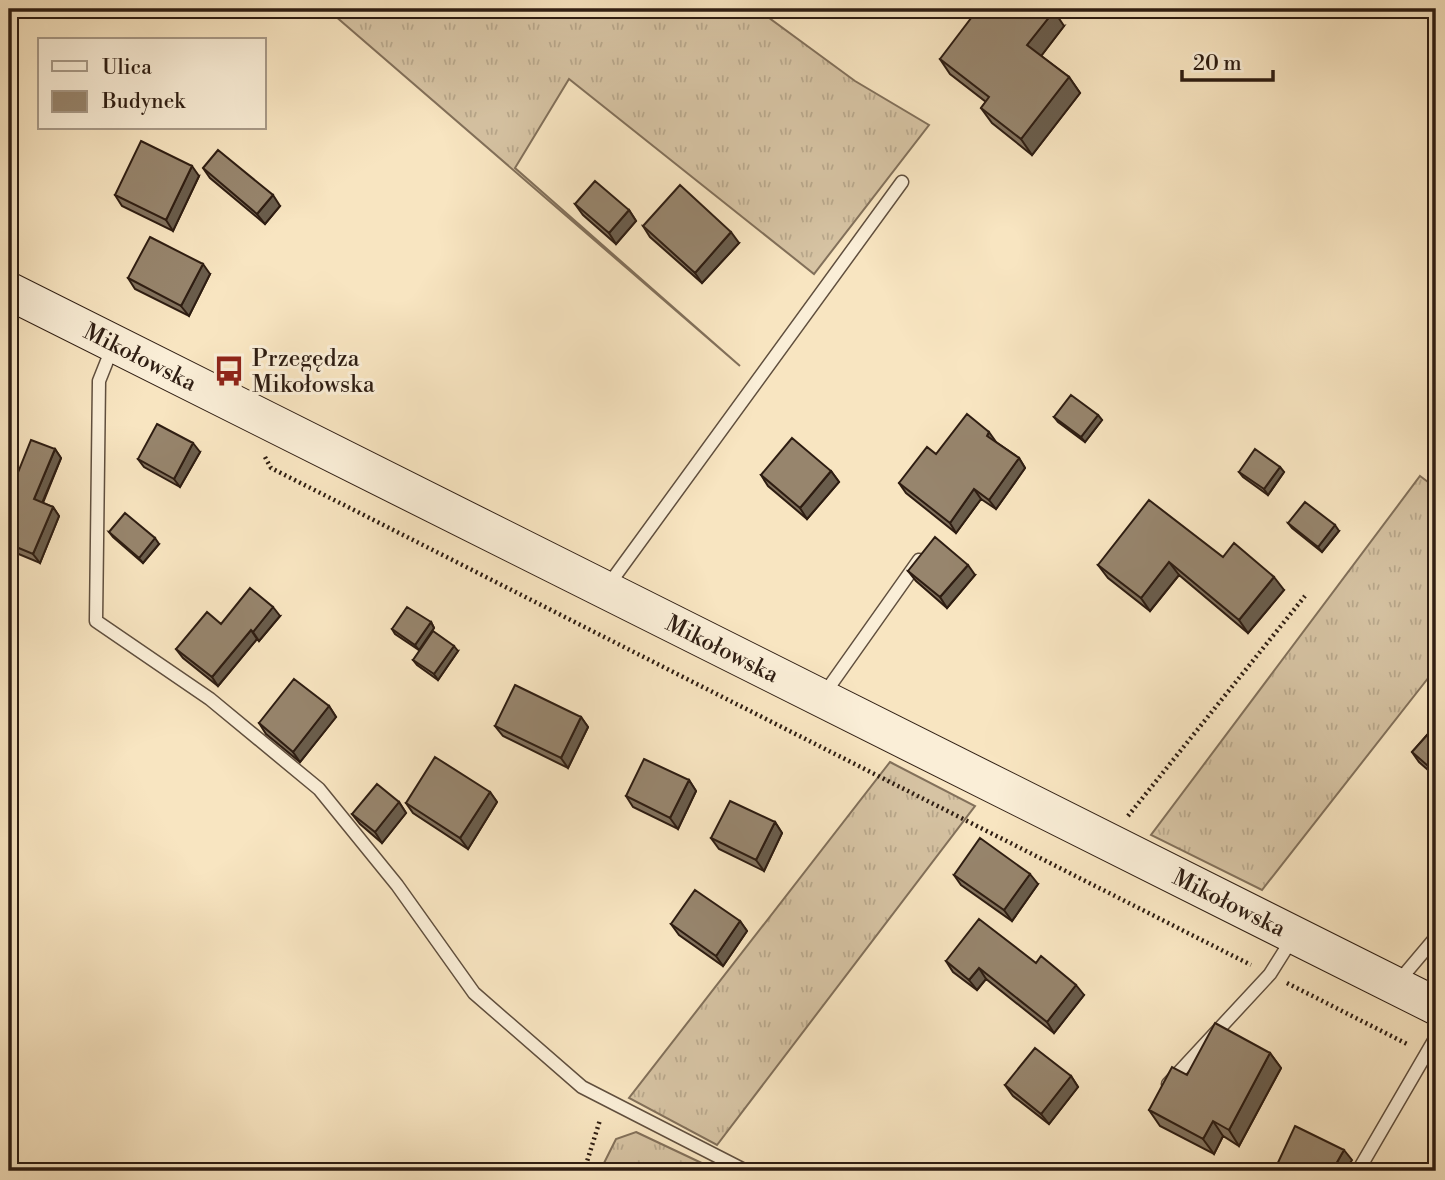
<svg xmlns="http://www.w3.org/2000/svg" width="1445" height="1180" font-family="'Libre Bodoni',serif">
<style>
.grass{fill:url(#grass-tufts);stroke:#82705a;stroke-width:2}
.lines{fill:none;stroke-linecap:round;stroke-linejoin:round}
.lane-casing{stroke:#604f3e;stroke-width:15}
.secondary-casing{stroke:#2e1d12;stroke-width:39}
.path{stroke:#2e1d12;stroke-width:4.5;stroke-dasharray:2 3.5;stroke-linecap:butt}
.lane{stroke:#faeed7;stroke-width:12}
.secondary{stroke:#faeed7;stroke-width:37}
.wall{fill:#82725e;stroke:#2e1d12;stroke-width:2}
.shaded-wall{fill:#6a5d4c;stroke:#2e1d12;stroke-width:2}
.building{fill:#97856d;stroke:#2e1d12;stroke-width:2}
.labels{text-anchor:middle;stroke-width:6;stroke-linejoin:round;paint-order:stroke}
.street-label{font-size:23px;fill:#2e1d12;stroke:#faeed7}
.poi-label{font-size:23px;fill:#2e1d12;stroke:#faeed7;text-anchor:start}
</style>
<defs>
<pattern id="grass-tufts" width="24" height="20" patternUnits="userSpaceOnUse" patternTransform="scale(1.75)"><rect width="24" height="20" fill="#d6c3a3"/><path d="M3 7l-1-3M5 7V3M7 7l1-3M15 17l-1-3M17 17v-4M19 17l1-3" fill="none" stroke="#b8a78b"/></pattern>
</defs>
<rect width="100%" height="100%" fill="#f8e5c1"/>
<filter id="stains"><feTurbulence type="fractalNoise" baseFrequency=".00286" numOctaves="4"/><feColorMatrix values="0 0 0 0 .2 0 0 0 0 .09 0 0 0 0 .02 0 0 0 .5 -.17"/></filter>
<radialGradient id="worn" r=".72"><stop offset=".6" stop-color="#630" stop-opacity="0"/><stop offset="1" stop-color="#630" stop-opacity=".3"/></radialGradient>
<path class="grass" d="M327 9H757L855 81 929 125 814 274 569 79 515 168 740 366Z
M1420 476 1436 488V668L1262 890 1151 835Z
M890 762 975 806 717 1145 629 1098Z
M636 1132 708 1166 718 1171H600L616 1139Z"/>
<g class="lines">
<g class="lane-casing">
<path id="lane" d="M113 346 99 381 96 621 210 699 319 789 397 885 474 993 582 1087 746 1171
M607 587 902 182
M822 697 919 560
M1398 982 1436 937
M1168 1084 1270 974 1292 939
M1358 1171 1436 1037"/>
</g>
<g class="secondary-casing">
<g id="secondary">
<path id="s1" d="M9 291 1436 1006"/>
</g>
</g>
<path class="path" d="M265 457 271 468 1251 965
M1128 816 1305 596
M1287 983 1407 1044
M584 1171 600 1120"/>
<use href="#lane" class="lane"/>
<use href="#secondary" class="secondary"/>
</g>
<path class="wall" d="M1064 26 1041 56 1069 77 1080 93 1032 155 992 123 981 108 986 102 950 74 940 59Z
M203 168 280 206 265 224 210 178Z
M199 176 173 231 122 206 115 195Z
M575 204 629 210 636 221 616 244 583 215Z
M643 226 739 243 702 283 650 237Z
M210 274 189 316 135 289 128 278Z
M1098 415 1102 420 1085 442 1058 422 1054 417Z
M996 442 1019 458 1025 468 996 509 981 499 956 533 906 493 899 483 936 454Z
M55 449 61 458 43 503 53 507 59 516 40 563 9 550V495Z
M200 452 180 487 144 467 138 459Z
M1280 467 1284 472 1268 495 1243 477 1239 472Z
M831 471 839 482 807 519 768 486 761 475Z
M1288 523 1339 531 1322 552 1292 528Z
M109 532 159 544 143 563 113 537Z
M1223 557 1284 590 1248 633 1179 575 1150 611 1108 578 1098 565Z
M908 571 975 575 947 608 916 581Z
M280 616 259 641 257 639 218 686 183 658 176 649 221 624Z
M431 622 434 628 419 650 395 634 392 629Z
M458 651 438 680 417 665 413 660Z
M329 706 336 717 300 762 266 734 259 723Z
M581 717 588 727 568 768 503 736 495 726Z
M1436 725V777L1419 762 1412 752Z
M689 780 696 791 678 829 633 807 626 796Z
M490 792 497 802 468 849 413 813 406 803Z
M399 802 406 813 382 843 360 824 352 814Z
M775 822 782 833 764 871 719 849 711 838Z
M954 875 1038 884 1012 921 961 885Z
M740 921 747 931 723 966 679 935 671 924Z
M946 961 1036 963 1084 995 1054 1033 986 979 977 990 953 972Z
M1270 1053 1281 1068 1239 1146 1223 1136 1214 1154 1160 1126 1149 1110 1187 1075Z
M1071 1076 1078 1087 1049 1124 1013 1096 1005 1085Z"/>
<path class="shaded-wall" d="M1054 11 1064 26 1038 60 1027 45Z
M1069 77 1080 93 1032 155 1021 139Z
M192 166 199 176 173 231 166 220Z
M273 195 280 206 265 224 257 214Z
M629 210 636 221 616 244 609 233Z
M731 232 739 243 702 283 695 273Z
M203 264 210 274 189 316 181 306Z
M1098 415 1102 420 1085 442 1081 437Z
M989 432 996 442 993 445 987 436Z
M193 443 200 452 180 487 174 479Z
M55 449 61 458 40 508 34 499Z
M1019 458 1025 468 996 509 989 500Z
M1280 467 1284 472 1268 495 1264 489Z
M831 471 839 482 807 519 800 508Z
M974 489 981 499 956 533 950 523Z
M53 507 59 516 40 563 33 554Z
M1335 525 1339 531 1322 552 1318 547Z
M155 538 159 544 143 563 139 558Z
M1169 562 1179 575 1150 611 1141 598Z
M968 565 975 575 947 608 940 597Z
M1274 577 1284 590 1248 633 1239 620Z
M273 607 280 616 259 641 253 632Z
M431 622 434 628 419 650 415 645Z
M251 630 257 639 218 686 212 677Z
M454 646 458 651 438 680 434 674Z
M329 706 336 717 300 762 293 752Z
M581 717 588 727 568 768 561 758Z
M689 780 696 791 678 829 670 818Z
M490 792 497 802 468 849 460 838Z
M399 802 406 813 382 843 375 832Z
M775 822 782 833 764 871 756 860Z
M1030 874 1038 884 1012 921 1004 910Z
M740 921 747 931 723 966 716 956Z
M979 968 986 979 977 990 969 980Z
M1076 985 1084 995 1054 1033 1047 1022Z
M1270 1053 1281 1068 1239 1146 1229 1130Z
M1071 1076 1078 1087 1049 1124 1041 1114Z
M1213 1121 1223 1136 1214 1154 1203 1139Z
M1344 1150 1352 1160 1345 1171H1332Z"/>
<path class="building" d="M978 9H1051L1054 11 1027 45 1069 77 1021 139 981 108 989 97 940 59Z
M141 141 192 166 166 220 115 195Z
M218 150 273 195 257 214 203 168Z
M595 181 629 210 609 233 575 204Z
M680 185 731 232 695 273 643 226Z
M150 237 203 264 181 306 128 278Z
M1071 395 1098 415 1081 437 1054 417Z
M967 414 989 432 987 436 1019 458 989 500 974 489 950 523 899 483 927 447 936 454Z
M157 424 193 443 174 479 138 459Z
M792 438 831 471 800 508 761 475Z
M31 440 55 449 34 499 53 507 33 554 9 544V495Z
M1255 449 1280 467 1264 489 1239 472Z
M1149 500 1223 557 1234 543 1274 577 1239 620 1169 562 1141 598 1098 565Z
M1305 502 1335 525 1318 547 1288 523Z
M125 513 155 538 139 558 109 532Z
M935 537 968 565 940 597 908 571Z
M250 588 273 607 253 632 251 630 212 677 176 649 207 612 221 624Z
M407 607 431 622 415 645 392 629Z
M433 631 454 646 434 674 413 660Z
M294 679 329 706 293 752 259 723Z
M515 685 581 717 561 758 495 726Z
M1436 725V773L1412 752Z
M435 757 490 792 460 838 406 803Z
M644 759 689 780 670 818 626 796Z
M377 784 399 802 375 832 352 814Z
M730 801 775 822 756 860 711 838Z
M980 838 1030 874 1004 910 954 875Z
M695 890 740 921 716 956 671 924Z
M979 919 1036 963 1041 956 1076 985 1047 1022 979 968 969 980 946 961Z
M1215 1023 1270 1053 1229 1130 1213 1121 1203 1139 1149 1110 1172 1067 1187 1075Z
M1035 1048 1071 1076 1041 1114 1005 1085Z
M1295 1126 1344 1150 1332 1171H1279L1275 1169Z"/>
<defs>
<g id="bus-bare" transform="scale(2.415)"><path d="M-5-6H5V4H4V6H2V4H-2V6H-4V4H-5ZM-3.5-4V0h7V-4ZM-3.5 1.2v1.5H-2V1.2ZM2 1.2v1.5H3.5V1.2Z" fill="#8f2418" stroke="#faeed7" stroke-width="2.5" paint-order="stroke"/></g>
</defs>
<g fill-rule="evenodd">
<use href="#bus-bare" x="229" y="371"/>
</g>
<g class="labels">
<g class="street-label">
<text dy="8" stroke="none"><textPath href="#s1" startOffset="147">Mikołowska</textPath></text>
<text dy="8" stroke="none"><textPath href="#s1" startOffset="798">Mikołowska</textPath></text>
<text dy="8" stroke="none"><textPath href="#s1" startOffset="1365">Mikołowska</textPath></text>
</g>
<g class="poi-label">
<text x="252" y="366">Przegędza<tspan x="252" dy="26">Mikołowska</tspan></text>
</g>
</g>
<rect width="1445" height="1180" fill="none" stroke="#f8e5c1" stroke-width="35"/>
<rect x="10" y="10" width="1424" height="1159" fill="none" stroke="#2e1d12" stroke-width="3.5"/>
<rect x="18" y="18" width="1410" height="1145" fill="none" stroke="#2e1d12" stroke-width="2"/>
<rect x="38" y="38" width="228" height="91" fill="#faeed7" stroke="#a89a88" stroke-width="2"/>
<rect x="52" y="61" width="35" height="10" fill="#faeed7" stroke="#a89a88" stroke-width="2"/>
<text x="102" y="74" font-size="21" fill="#2e1d12">Ulica</text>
<rect x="52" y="91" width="35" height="21" fill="#97856d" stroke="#a89a88" stroke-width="2"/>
<text x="102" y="108" font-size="21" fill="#2e1d12">Budynek</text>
<path d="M1182 70v10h91v-10" fill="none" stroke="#2e1d12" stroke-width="3.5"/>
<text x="1193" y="70" font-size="21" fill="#2e1d12" stroke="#faeed7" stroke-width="5" paint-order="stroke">20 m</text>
<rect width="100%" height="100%" filter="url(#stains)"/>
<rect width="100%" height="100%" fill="url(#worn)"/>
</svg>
